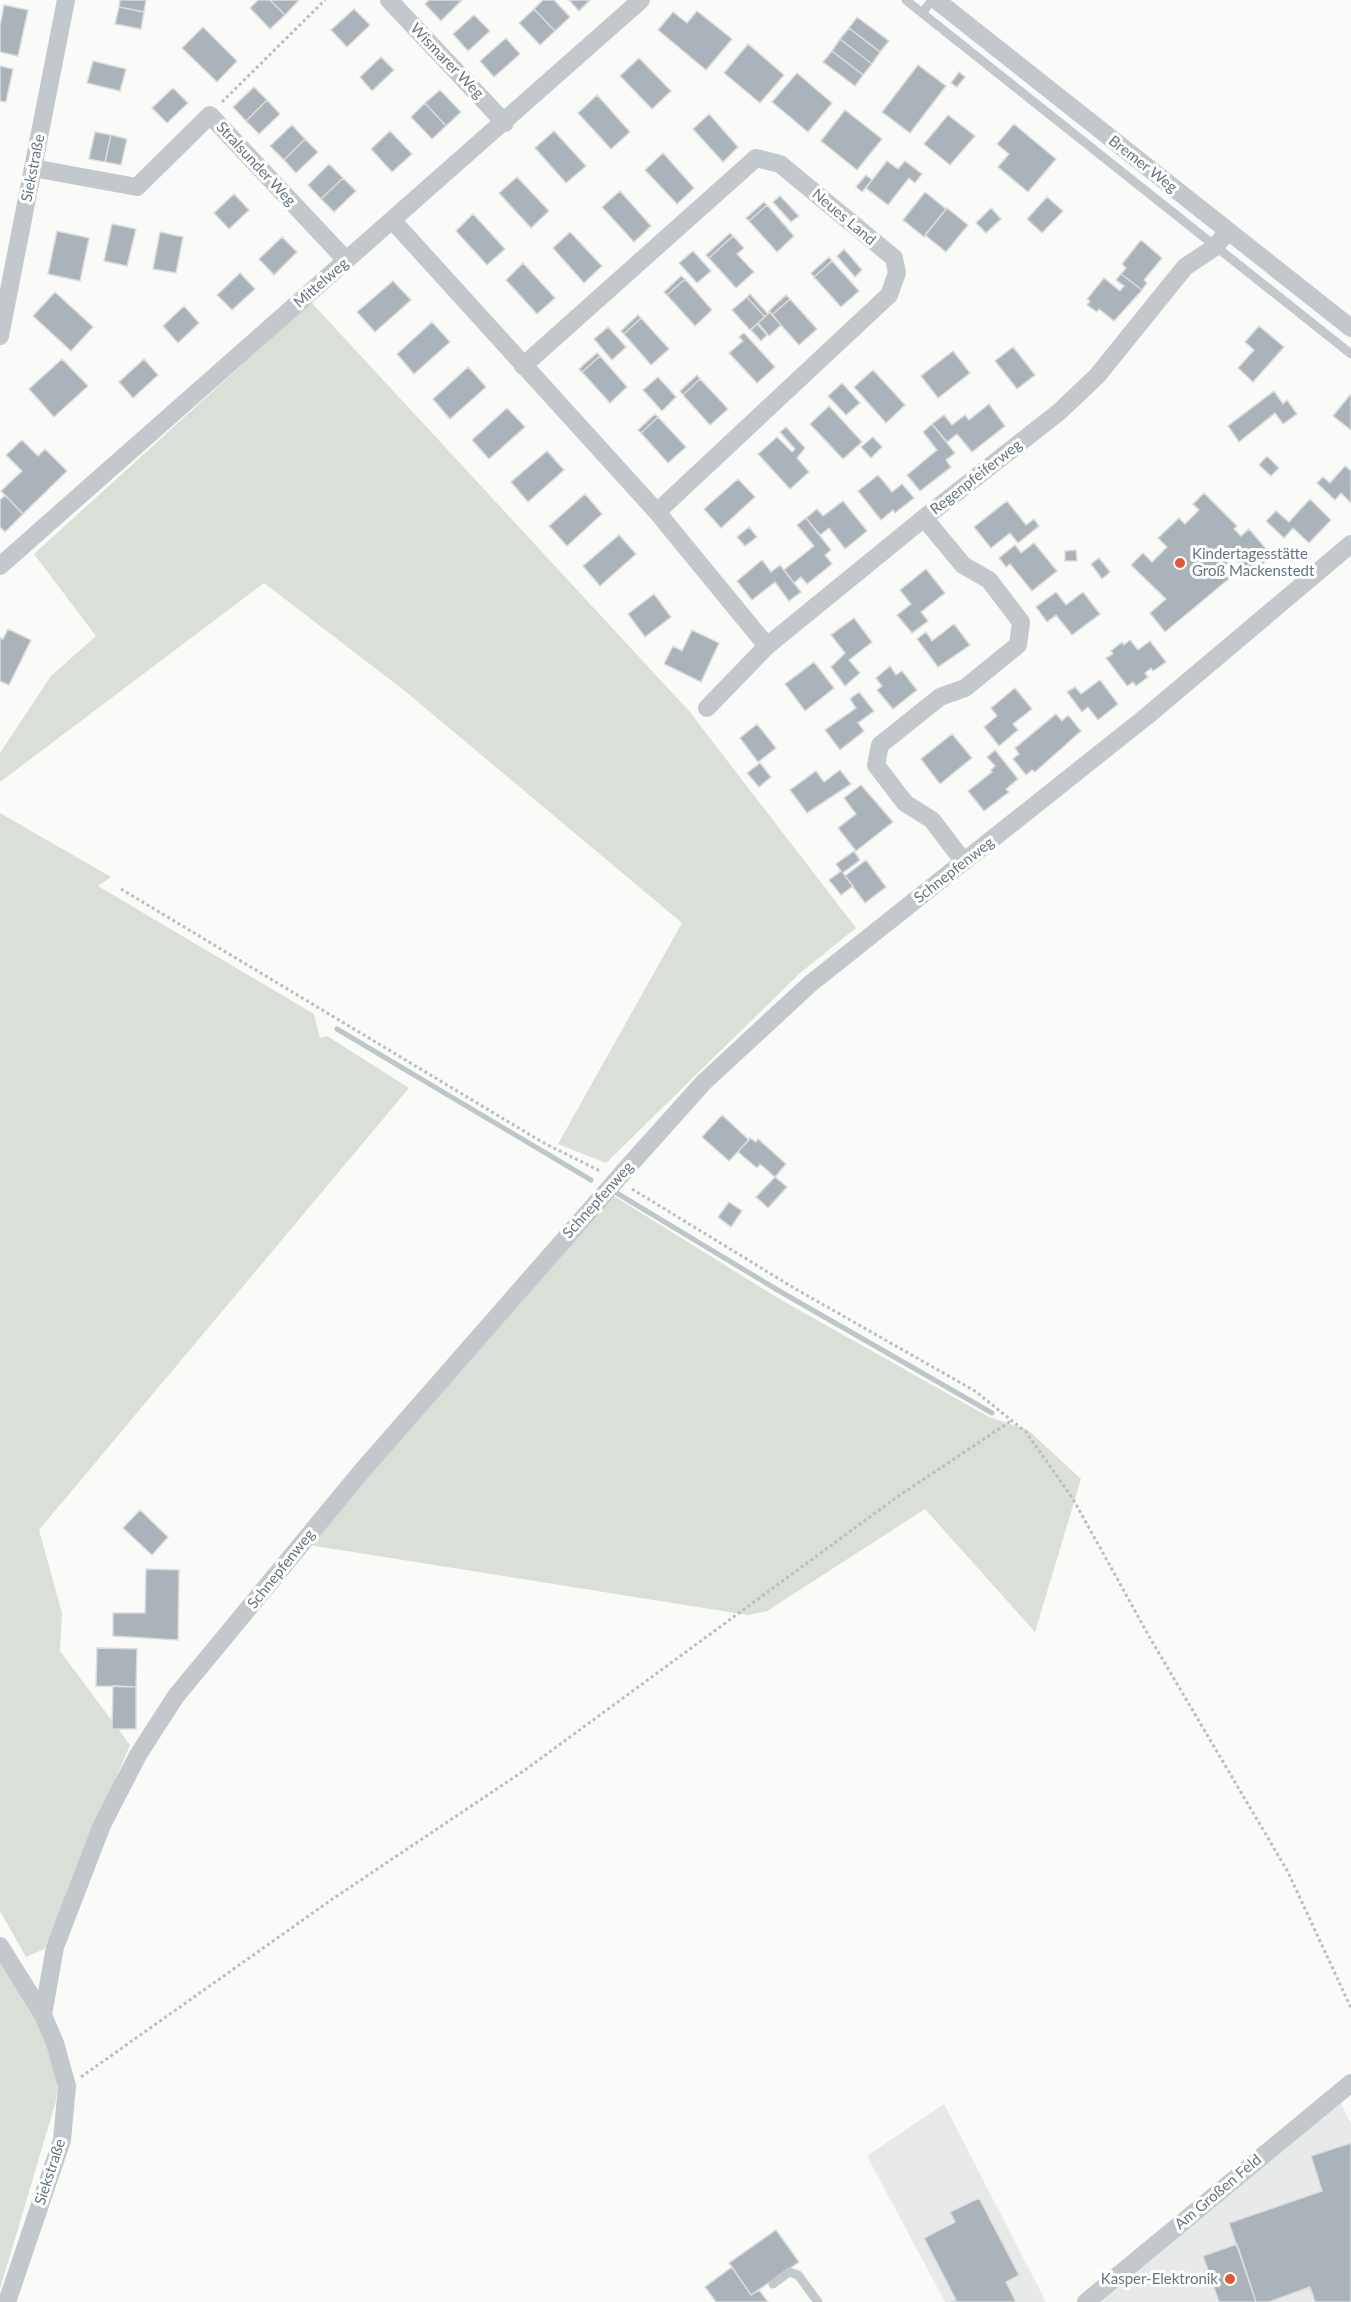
<svg xmlns="http://www.w3.org/2000/svg" width="1351" height="2302" font-family="Lato,sans-serif">
<style>
.built{fill:#e8e9e9}
.green{fill:#dadfd7}
.lines{fill:none;stroke-linecap:round;stroke-linejoin:round}
.stream{stroke:#bbc7cb;stroke-width:5}
.building{fill:#aab3b9;stroke:#dcdcda;stroke-width:1.5}
.path{stroke:#bbbfc2;stroke-width:3;stroke-dasharray:3 3;stroke-linecap:butt}
.service{stroke:#c3c8cc;stroke-width:9}
.minor{stroke:#c3c8cc;stroke-width:18}
.poi-dot{fill:#e4572e;stroke:#fff;stroke-width:2}
.labels{text-anchor:middle;stroke-width:6;stroke-linejoin:round;paint-order:stroke}
.street-label{font-size:15px;fill:#657683;stroke:#fff}
.poi-label{font-size:15px;fill:#657683;stroke:#fff;text-anchor:start}
</style>
<rect width="100%" height="100%" fill="#fafaf8"/>
<path class="built" d="M1341 2103 1351 2124V2302H1099Z
M944 2104 1046 2302H945L867 2156Z"/>
<path class="green" d="M311 302 689 711 856 928 800 973 606 1163 558 1144 682 923 405 691 264 583 0 782V753L51 676 96 636 34 554Z
M0 813 111 877 98 886 314 1014 320 1038 327 1036 409 1088 39 1530 62 1613 60 1651 130 1745 44 1949 26 1957 0 1911Z
M614 1196 776 1297 989 1417 1028 1430 1081 1479 1035 1632 925 1509 767 1611 748 1615 309 1545Z
M0 1963 37 2019 58 2077 56 2101 0 2289Z"/>
<g class="lines">
<path class="stream" d="M337 1029 591 1180
M615 1192 781 1292 992 1413"/>
</g>
<path class="building" d="M120 0H146L144 12 119 7Z
M258 0H270L285 15 270 29 250 8Z
M270 0H299L285 15Z
M429 0H462L441 21 425 4Z
M543 0H554L570 17 555 31 534 9Z
M569 0H590L579 11Z
M4 5 28 10 18 56 0 52V26Z
M119 7 144 12 141 29 115 24Z
M354 9 370 25 347 47 331 30Z
M534 9 555 31 540 45 519 23Z
M697 11 732 39 706 70 658 30 673 12 687 23Z
M474 15 490 31 468 51 453 34Z
M857 17 889 41 880 52 849 28Z
M203 27 237 61 217 82 182 48Z
M849 28 880 52 872 64 840 39Z
M506 38 520 54 494 77 480 61Z
M840 39 872 64 863 75 832 51Z
M748 44 784 75 760 103 724 73Z
M832 51 863 75 855 86 823 62Z
M381 57 394 70 372 91 360 77Z
M639 58 671 91 652 109 620 76Z
M93 61 126 69 120 91 87 83Z
M918 65 946 86 910 133 882 112Z
M0 66 13 69 6 102 0 101Z
M959 72 965 77 957 87 951 83Z
M797 73 832 103 808 132 772 102Z
M254 87 267 100 246 121 233 107Z
M173 88 188 103 167 123 152 108Z
M440 90 461 112 446 126 425 103Z
M597 95 630 132 611 149 578 113Z
M267 100 280 114 259 134 246 121Z
M425 103 446 126 432 139 411 117Z
M845 110 882 139 857 170 821 141Z
M709 114 738 147 723 162 693 129Z
M948 115 975 136 950 165 924 144Z
M1014 124 1056 159 1028 192 998 167 1009 154 997 144Z
M292 125 305 139 284 160 270 146Z
M390 131 412 154 392 172 371 149Z
M554 131 586 166 566 183 535 148Z
M95 132 111 135 105 162 89 159Z
M111 135 127 139 121 165 105 162Z
M305 139 318 152 296 173 284 160Z
M663 153 694 188 677 204 645 170Z
M887 161 898 169 905 161 922 174 915 183 909 178 888 205 866 188Z
M329 164 343 178 321 199 308 185Z
M866 175 872 180 862 192 856 187Z
M517 177 549 211 531 228 499 193Z
M343 178 356 191 334 212 321 199Z
M620 191 651 226 634 242 602 207Z
M925 192 946 209 924 237 903 220Z
M234 194 249 210 229 229 214 213Z
M780 196 799 216 791 222 773 202Z
M1047 197 1063 211 1042 233 1027 219Z
M764 202 767 205 749 221 746 218Z
M767 205 794 236 777 252 749 221Z
M947 208 968 225 946 252 925 235Z
M991 208 1001 219 986 233 976 223Z
M473 214 505 249 487 265 456 231Z
M112 224 136 229 127 266 104 261Z
M57 231 89 238 80 281 48 274Z
M160 232 183 237 176 273 153 269Z
M570 232 602 266 584 283 553 248Z
M730 233 733 236 709 258 706 255Z
M733 236 744 248 737 254 754 272 736 288 709 258Z
M282 237 297 252 274 275 259 259Z
M1141 240 1162 258 1144 280 1147 283 1142 290 1121 274 1126 268 1122 264Z
M844 249 862 270 855 277 837 256Z
M693 251 711 271 697 283 679 263Z
M829 257 832 261 814 277 811 273Z
M832 261 859 291 841 307 814 277Z
M523 263 555 298 537 314 506 280Z
M240 273 255 289 232 310 217 295Z
M1121 274 1142 290 1114 321 1099 309 1097 312 1087 305 1090 301 1087 299 1104 278 1120 291 1124 286 1116 280Z
M681 276 685 279 667 295 664 292Z
M685 279 712 310 695 326 667 295Z
M393 281 411 300 375 332 357 312Z
M55 292 93 327 71 351 33 316Z
M750 294 768 314 765 317 747 297Z
M786 295 790 299 772 315 769 311Z
M747 297 765 317 750 330 732 310Z
M790 299 817 329 799 345 772 315Z
M184 306 199 323 178 343 163 326Z
M770 312 781 325 769 336 758 323Z
M638 315 641 318 624 334 621 331Z
M641 318 669 349 651 365 624 334Z
M432 322 450 342 414 374 397 354Z
M757 324 767 335 761 341 751 330Z
M1259 326 1284 347 1253 382 1238 368 1254 350 1245 342Z
M608 327 626 347 612 360 594 339Z
M744 333 775 367 757 383 729 353 743 341 739 337Z
M1013 347 1035 375 1017 389 995 361Z
M953 351 970 373 938 398 921 376Z
M597 353 600 356 582 372 579 369Z
M600 356 627 387 610 403 582 372Z
M62 359 88 386 54 417 29 389Z
M144 359 158 375 133 398 119 382Z
M468 367 486 387 450 419 433 399Z
M873 370 905 405 886 423 854 387Z
M697 375 700 379 683 395 680 391Z
M658 377 676 397 662 411 643 390Z
M700 379 728 409 710 425 683 395Z
M842 383 860 403 846 415 828 396Z
M1274 391 1283 404 1287 400 1297 414 1283 424 1275 413 1239 442 1228 426Z
M1350 395H1351V430L1333 416Z
M989 404 1005 426 972 452 957 434 947 442 932 424 944 415 952 425 965 415 969 420Z
M829 406 862 442 843 459 810 424Z
M507 408 525 427 489 459 472 440Z
M655 414 658 417 641 433 638 430Z
M658 417 686 447 668 463 641 433Z
M932 424 955 453 946 460 951 467 920 491 907 475 937 450 923 432Z
M786 427 805 448 797 458 809 472 790 489 758 454 777 437 792 452 795 449 780 432Z
M873 437 882 447 871 458 861 447Z
M22 440 38 456 45 449 67 471 23 514 1 491 22 471 6 455Z
M547 451 564 470 528 502 511 482Z
M1267 456 1279 468 1271 476 1259 465Z
M1345 466 1351 471V503L1341 493 1335 500 1317 483 1323 477 1330 483Z
M878 475 892 492 902 484 914 498 895 513 893 510 881 520 858 491Z
M738 479 755 497 721 528 704 509Z
M1204 493 1237 526 1234 529 1241 536 1249 529 1272 556 1249 576 1234 558 1223 567 1231 577 1165 632 1150 613 1166 599 1131 565 1143 553 1152 562 1167 547 1158 538 1179 518 1185 524 1199 510 1193 504Z
M585 494 602 514 567 546 549 526Z
M5 495 23 514 5 532 0 527V500Z
M1310 499 1331 520 1309 543 1293 528 1284 538 1266 521 1276 511 1289 522Z
M843 501 867 531 845 549 829 528 820 535 806 518 817 509 823 516Z
M1007 501 1026 525 1034 519 1039 526 1018 543 1010 533 991 548 974 527Z
M806 518 831 550 825 555 832 564 807 584 801 577 794 583 784 570 814 546 797 525Z
M749 527 757 537 745 546 737 537Z
M619 535 636 554 600 586 583 566Z
M1034 543 1057 571 1032 591 1010 564 1006 567 999 558 1015 545 1021 553Z
M1076 550 1077 561H1065V551Z
M1099 558 1110 572 1102 579 1091 564Z
M762 560 771 572 780 565 801 592 789 601 775 582 752 600 737 581Z
M926 569 945 593 921 612 928 621 912 633 897 615 911 604 900 590Z
M1056 592 1066 605 1083 592 1100 614 1072 635 1056 615 1047 622 1036 607Z
M654 594 671 617 645 637 628 614Z
M854 618 872 642 849 660 860 673 845 686 831 667 845 653 831 635Z
M954 624 970 645 938 667 917 639 926 632 932 641Z
M8 629 31 640 9 685 0 681V638L3 639Z
M692 630 719 643 701 682 664 664 673 646 682 651Z
M1130 640 1138 650 1150 641 1166 662 1153 671 1151 668 1145 673 1148 677 1136 686 1133 682 1127 686 1106 658 1113 654 1111 651 1122 642 1124 645Z
M814 662 834 688 805 711 785 684Z
M890 666 896 675 902 671 917 690 893 709 877 690 882 686 876 678Z
M1100 680 1118 704 1098 720 1088 707 1082 712 1067 692 1075 687 1081 694Z
M1015 688 1032 709 1013 724 1018 730 999 746 984 727 997 716 991 708Z
M859 692 874 711 858 723 864 731 840 750 825 730 856 708 850 699Z
M1056 714 1062 721 1068 715 1081 731 1035 772 1032 770 1026 775 1013 759 1019 754 1015 748Z
M757 724 776 748 758 762 740 738Z
M952 734 972 758 940 784 921 759Z
M995 750 1018 779 1006 789 1009 792 984 811 968 791 992 772 991 770 995 766 987 757Z
M760 763 771 777 759 787 747 773Z
M840 770 851 784 807 813 790 790 816 771 824 782Z
M861 785 893 822 856 851 838 828 856 814 844 798Z
M854 851 860 860 843 873 853 886 841 895 829 880 841 871 836 864Z
M866 860 886 887 865 903 845 876Z
M722 1115 749 1140 729 1161 702 1137Z
M750 1138 756 1142 758 1139 786 1164 775 1177 760 1164 757 1168 738 1152Z
M775 1177 787 1187 768 1208 756 1197Z
M729 1202 742 1211 731 1227 718 1217Z
M140 1510 168 1537 152 1555 123 1528Z
M146 1569 179 1570 178 1640 113 1636V1613H145Z
M97 1648 137 1649 136 1687 96 1686Z
M113 1686 136 1687V1729H112Z
M1351 2143V2302H1315L1310 2287 1269 2302H1256L1229 2223 1322 2191 1311 2156Z
M979 2198 1019 2275 1006 2282 1016 2302H951L956 2300 924 2238 955 2222 950 2212Z
M776 2230 799 2262 751 2295 729 2263Z
M1237 2244 1256 2302H1219L1203 2256Z
M732 2267 751 2295 759 2290 768 2302H716L705 2287Z"/>
<g class="lines">
<path class="path" d="M222 102 325 0
M121 889 542 1142 600 1171
M632 1189 794 1288 975 1391 1026 1432 1073 1499 1150 1638 1288 1872 1351 2008
M81 2077 331 1900 525 1770 897 1497 1011 1421"/>
<path class="service" d="M906 0 922 13
M932 0 922 13 1351 354
M773 2284 789 2272 798 2275 818 2302"/>
<path class="minor" d="M389 0 505 123
M936 0 1351 328
M33 168 137 187 210 115 346 260
M393 221 657 512 767 646
M0 336 66 0
M523 366 756 158 780 164 894 258 897 273 889 295 657 512
M924 518 963 565 989 580 1021 622 1018 645 965 688 940 697 880 745 876 765 905 803 932 820 964 862
M0 566 641 0
M707 708 767 646 924 518 1059 412 1097 376 1185 267 1215 247 1228 231
M0 1946 43 2015 55 2043 67 2086 62 2140 7 2302
M43 2015 55 1947 102 1825 138 1755 176 1696 361 1472 626 1169 704 1082 810 984 1147 716 1351 544
M1086 2302 1351 2083"/>
</g>
<g class="poi-dot">
<circle cx="1180" cy="563" r="6"/>
<circle cx="1230" cy="2279" r="6"/>
</g>
<g class="labels">
<g class="street-label">
<text transform="translate(447 61) rotate(46)" y="5">Wismarer Weg</text>
<text transform="translate(256 164) rotate(47)" y="5">Stralsunder Weg</text>
<text transform="translate(1143 164) rotate(38)" y="5">Bremer Weg</text>
<text transform="translate(33 168) rotate(-79)" y="5">Siekstraße</text>
<text transform="translate(844 217) rotate(40)" y="5">Neues Land</text>
<text transform="translate(321 283) rotate(-41)" y="5">Mittelweg</text>
<text transform="translate(976 477) rotate(-38)" y="5">Regenpfeiferweg</text>
<text transform="translate(954 870) rotate(-38)" y="5">Schnepfenweg</text>
<text transform="translate(598 1200) rotate(-48)" y="5">Schnepfenweg</text>
<text transform="translate(281 1569) rotate(-51)" y="5">Schnepfenweg</text>
<text transform="translate(50 2172) rotate(-72)" y="5">Siekstraße</text>
<text transform="translate(1218 2192) rotate(-40)" y="5">Am Großen Feld</text>
</g>
<g class="poi-label">
<text x="1192" y="559">Kindertagesstätte<tspan x="1192" dy="17">Groß Mackenstedt</tspan></text>
<text x="1218" y="2284" text-anchor="end">Kasper-Elektronik</text>
</g>
</g>
</svg>
